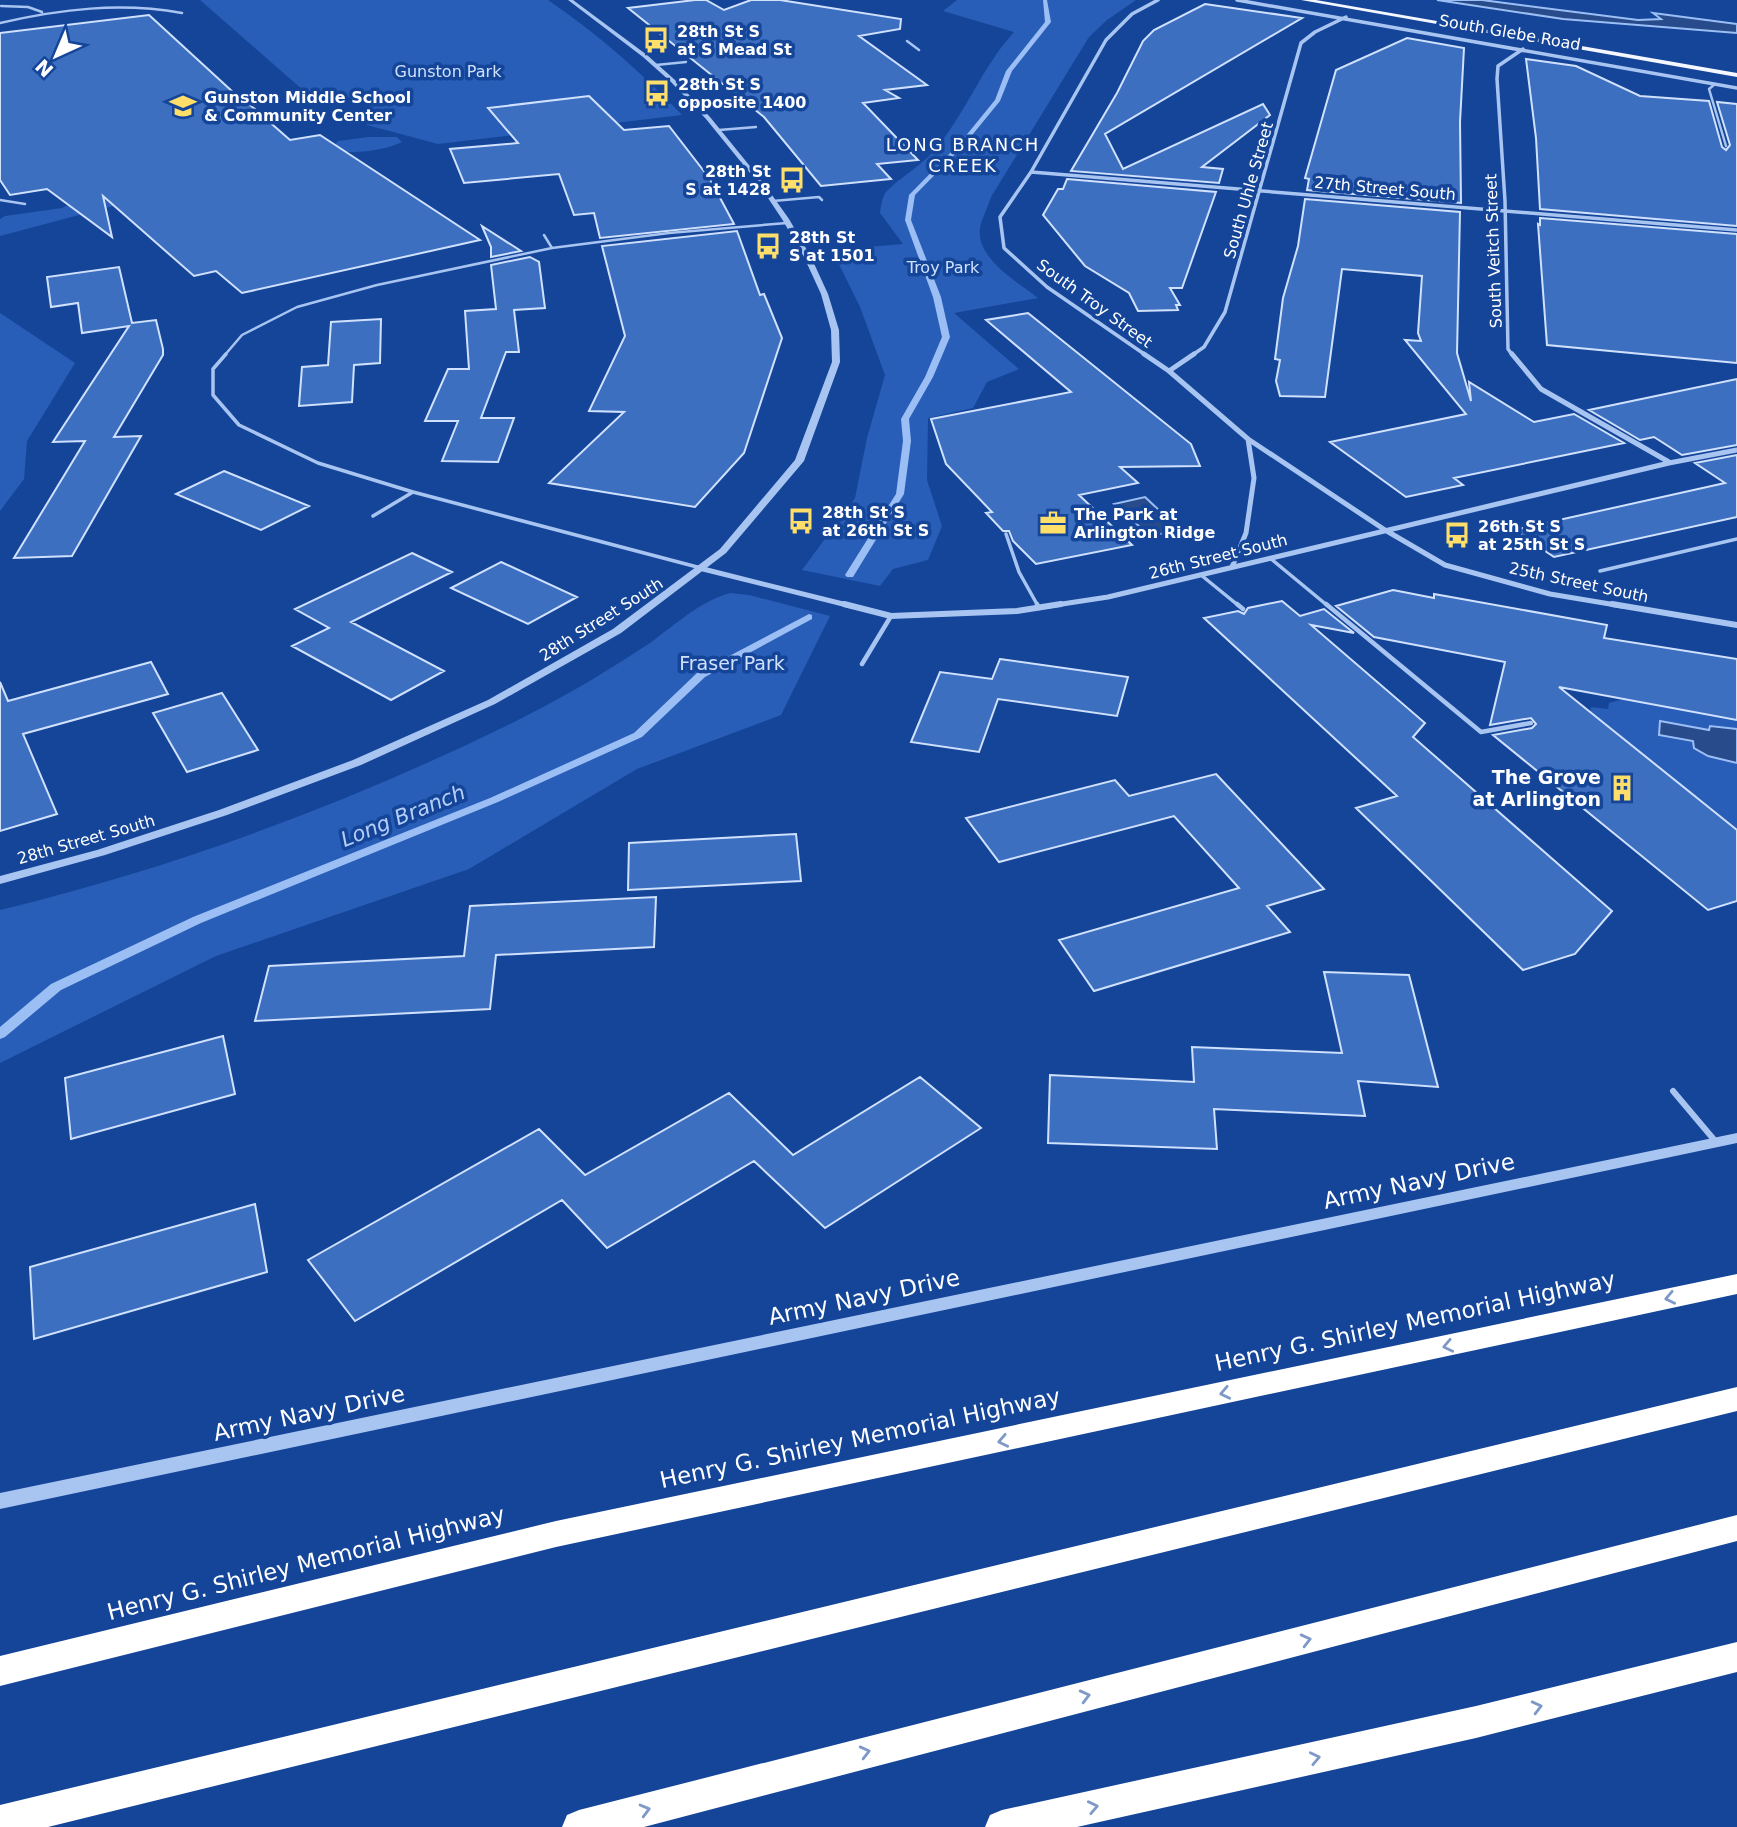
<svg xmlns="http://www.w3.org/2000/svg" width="1737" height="1827" font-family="'DejaVu Sans',sans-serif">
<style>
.green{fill:#285eb7}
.water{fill:#284c8b;stroke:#9bbef5;stroke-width:2}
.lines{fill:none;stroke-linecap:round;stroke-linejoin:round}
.stream{fill:#9bbef5;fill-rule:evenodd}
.building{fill:#3d6fc1;stroke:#d0e1fd;stroke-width:2}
.service-far3{stroke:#a8c5f2;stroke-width:2.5}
.service-far2{stroke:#a8c5f2;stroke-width:3.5}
.service-far1{stroke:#a8c5f2;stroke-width:4.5}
.service{stroke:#a8c5f2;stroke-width:6}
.minor-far2{stroke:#a8c5f2;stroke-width:3.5}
.minor-far1{stroke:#a8c5f2;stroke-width:5}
.minor{stroke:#a8c5f2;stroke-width:6}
.tertiary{fill:#a8c5f2;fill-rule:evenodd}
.primary{fill:#f4f7ff;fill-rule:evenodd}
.motorway{fill:#fff;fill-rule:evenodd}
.oneway{stroke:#7e99c7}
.labels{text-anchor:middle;stroke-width:7;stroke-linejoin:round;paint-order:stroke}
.far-poi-label{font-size:16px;font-weight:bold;fill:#fff;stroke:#154599;text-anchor:start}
.far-street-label{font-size:16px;fill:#fff;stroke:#154599}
.far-park-label{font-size:16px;fill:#d0e1fd;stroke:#154599}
.far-neighbourhood-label{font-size:18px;letter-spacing:2px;fill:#fff;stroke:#154599}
.park-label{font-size:19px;fill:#d0e1fd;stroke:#154599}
.poi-label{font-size:19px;font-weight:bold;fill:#fff;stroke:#154599;text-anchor:end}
.water-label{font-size:21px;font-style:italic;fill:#b5cff9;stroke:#154599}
.near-street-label{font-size:23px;fill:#fff;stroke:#154599}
</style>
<rect width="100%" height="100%" fill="#154599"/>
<path class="green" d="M200 0H548C598 34 641 72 682 115L438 144 367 125 366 103 344 96 312 98Z
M957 0H1136L1107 20 1089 37 991 197C988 207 982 218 980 228 976 259 1018 282 1038 298L954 313 1019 369 987 382 973 408 928 418 927 480 942 526 928 560 893 569 880 586 802 570 855 498 867 438 885 375 860 307 832 250 903 244 880 213C881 206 882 197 886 192 899 178 918 168 932 153 965 116 981 68 1014 32L943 11Z
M369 137H397L402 142C385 150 358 154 339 151L334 146 338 141Z
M159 183 147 197 0 236V219L5 216 62 208 84 198Z
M0 313 75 363 27 441 24 479 0 511Z
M730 593 749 595 830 616 781 715 637 769 469 869 216 956 0 1063V910C181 866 355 801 522 718 566 696 609 670 650 643 676 624 699 602 730 593Z
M1632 697 1648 704 1737 720V830L1600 719 1580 725 1590 716 1591 707 1608 709 1609 703Z"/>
<path class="water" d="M1437 0H1482L1638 20 1661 19 1653 13 1737 24V33L1563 19Z
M1145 497 1180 530 1150 536 1114 504Z
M1660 721 1709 730 1710 726 1737 729V763L1708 756 1694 748 1693 741 1659 735Z"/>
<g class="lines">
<path class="stream" d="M1043 0H1047L1051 22 1012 71 1000 101 964 145 915 195 911 220 941 297 950 337 933 377 909 419 911 441 904 494 853 577H847L845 575 896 494 903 441 901 419 925 377 942 337 933 297 905 220 909 195 960 143 995 100 1006 71 1045 22Z
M809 614 812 615V619L705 677 642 737 498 802 201 923 61 990 5 1037 0 1039V1027L51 984 193 917 490 798 634 733 697 673Z"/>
</g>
<path class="building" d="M695 0H706L724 10 751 0H780L901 19 900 29 859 36 927 85 885 90 899 98 863 103 918 160 877 164 891 179 821 186 764 117 628 8Z
M1205 4 1302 18 1105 134 1123 169 1263 104 1270 115 1202 167 1223 169 1219 183 1071 171 1117 93 1143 41 1154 30Z
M149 15 246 104H249L290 140 320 135 480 240 242 293 216 271 194 276 103 196 112 237 47 189 10 195 0 180V33Z
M1407 38 1464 48 1460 122 1461 203 1307 190 1309 179 1305 178 1336 70Z
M1526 59 1576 66 1640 96 1709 101 1722 147 1726 150 1730 145 1717 102 1737 104V226L1540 209 1536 138Z
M589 96 624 130 669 126 710 179 734 224 600 238 594 213 574 215 559 174 464 183 450 149 518 143 488 108Z
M1067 179 1216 192 1182 288H1170L1180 305H1176L1178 310 1138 311 1129 293 1085 266 1043 215 1058 189H1063Z
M1305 199 1460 212 1457 353 1471 401 1469 382 1534 422 1574 414 1624 443 1454 478 1463 485 1406 497 1330 442 1466 414 1405 340 1421 341 1418 333 1422 276 1342 269 1325 397 1280 396 1276 381 1280 360 1275 359 1283 298 1298 246Z
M1540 218 1737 234V363L1547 345 1538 224 1540 225Z
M482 226 521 251 491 257V247Z
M737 231 760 295 764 294 782 338 744 453 695 507 549 483 624 412 589 411 625 336 602 246Z
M530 257 539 262 545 308 514 310 519 352H506L481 418H514L498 462 442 461 458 421H425L448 369H469L465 311 496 309 491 265Z
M119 267 132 323 156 320 163 349V355L114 437 141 436 72 556 14 558 85 441 53 442 129 326 82 333 78 303 51 307 47 277Z
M1028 313 1191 444 1200 466 1120 467 1138 483 1079 495 1132 545 1036 564 1013 541 1009 531H1003L986 513 992 512 946 464 931 419 1071 392 986 320Z
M381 319 380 363 354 365 352 402 299 406 302 367 328 365 331 322Z
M1737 379V445L1682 455 1654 437 1640 440 1589 410Z
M1737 455V517L1554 557 1514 530 1725 483 1695 463Z
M224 471 309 506 261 530 176 494Z
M412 553 452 572 351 622 444 671 391 700 292 646 329 628 295 609Z
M501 562 577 597 528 624 451 588Z
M1393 590 1434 598V594L1607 625 1604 638 1737 659V720L1559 687 1737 830V901L1708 910 1493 735 1532 728 1536 724 1531 718 1490 725 1505 662 1374 637 1336 606Z
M1282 601 1300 616 1324 609 1354 633 1311 625 1425 723 1413 737 1612 911 1575 954 1523 970 1356 808 1397 796 1204 618 1238 611 1244 614 1248 608Z
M1000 659 1128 677 1117 716 998 699 979 752 911 742 940 672 992 679Z
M151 662 168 694 23 734 57 814 0 831V682L8 701Z
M222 693 258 750 187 772 153 713Z
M1216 774 1324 889 1267 906 1290 932 1094 991 1059 940 1239 888 1174 816 999 862 966 818 1115 780 1129 796Z
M796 834 801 881 628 890 629 843Z
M656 897 654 947 496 955 490 1009 255 1021 269 966 464 956 470 906Z
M1324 972 1409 975 1438 1087 1358 1081 1365 1116 1214 1109 1217 1149 1048 1143 1050 1075 1194 1082 1192 1047 1342 1053Z
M223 1036 235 1094 71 1139 65 1078Z
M920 1077 981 1128 825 1228 754 1161 607 1248 562 1200 355 1321 308 1260 539 1129 585 1175 729 1093 793 1155Z
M255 1204 267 1272 34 1339 30 1267Z"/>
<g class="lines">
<path class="service-far3" d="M1 6 28 7 42 12
M0 23C61 9 120 2 182 13
M907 41 919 50
M656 65 686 62
M1715 84 1709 89 1726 146
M719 130 756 127
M0 200 25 204
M773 201 819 197 822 200
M544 235 552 248
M224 356 242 335 297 307 377 285 552 248 669 233 787 223"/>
<path class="service-far2" d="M226 354 213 369V395L239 425 318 463 413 492 701 568
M373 516 413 492
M1006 534 1019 572 1038 606
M1270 558 1328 606
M1600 571 1737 539
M1201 575 1239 606"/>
<path class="service-far1" d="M1037 604 1039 608
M1237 604 1243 609
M1326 604 1481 732 1531 723
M862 664 891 616"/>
<path class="service" d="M1673 1091 1716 1142"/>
<path class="minor-far2" d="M1237 0 1737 88
M1031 172 1737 230
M1147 356 1047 287 1004 248 1000 217 1031 172 1106 40 1132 14 1158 0
M1191 356 1204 347 1225 312 1301 43 1315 32 1346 17
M1513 356 1508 349 1505 201 1497 79 1498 66 1523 49"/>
<path class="minor-far1" d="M1144 354 1169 371 1248 439 1385 530 1445 565 1550 594 1622 606
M1512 354 1541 389 1669 462
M1169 371 1194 354
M1232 567 1246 533 1254 478 1248 439
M703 569 851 606
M1049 606 1108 597 1669 463 1737 450"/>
<path class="minor" d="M844 604 891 616 1017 611 1061 604
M1612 604 1737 625"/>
<path class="tertiary" d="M568 0H573L647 55 675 80 710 117 762 181 789 219 811 257 828 294 839 330 840 362 804 461 726 553 621 633 495 704 361 765 227 815 105 855 0 884V876L97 850 219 810 353 760 488 700 613 629 720 549 795 460 832 362 831 330 821 294 804 257 782 219 758 183 706 119 671 82 643 57Z
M1737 1133V1143L0 1509V1493Z"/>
<path class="primary" d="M1301 0H1316L1737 73V77Z"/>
<path class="motorway" d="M1737 1274V1294L556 1547 0 1686V1656L556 1521Z
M1737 1387V1411L48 1827H0V1805Z
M1737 1515V1541L644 1827H562L567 1815 579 1810Z
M1737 1642V1672L1476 1738 1077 1827H985L990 1815 1002 1810 1476 1706Z"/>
</g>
<defs><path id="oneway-chevron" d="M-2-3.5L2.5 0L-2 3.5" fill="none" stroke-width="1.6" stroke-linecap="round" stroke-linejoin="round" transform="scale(1.75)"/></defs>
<g class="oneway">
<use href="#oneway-chevron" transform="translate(1670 1298) rotate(168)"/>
<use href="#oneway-chevron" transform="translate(1448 1346) rotate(168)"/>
<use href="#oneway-chevron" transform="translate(1225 1393) rotate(168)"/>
<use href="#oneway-chevron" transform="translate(1003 1441) rotate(168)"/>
<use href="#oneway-chevron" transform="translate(1306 1640) rotate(-14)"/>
<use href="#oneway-chevron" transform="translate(1085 1696) rotate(-14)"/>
<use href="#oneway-chevron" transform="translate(1537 1707) rotate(-14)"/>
<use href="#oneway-chevron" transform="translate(865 1752) rotate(-14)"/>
<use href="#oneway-chevron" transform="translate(1315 1758) rotate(-12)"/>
<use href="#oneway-chevron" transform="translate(1093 1807) rotate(-12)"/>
<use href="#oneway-chevron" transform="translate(645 1810) rotate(-15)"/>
</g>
<defs>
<g id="bus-bare" transform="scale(2.1)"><path d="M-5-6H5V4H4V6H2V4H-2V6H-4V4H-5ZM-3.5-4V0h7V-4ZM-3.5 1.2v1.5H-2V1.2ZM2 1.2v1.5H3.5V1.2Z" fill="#ffde6a" stroke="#154599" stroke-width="2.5" paint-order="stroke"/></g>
<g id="school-bare" transform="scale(2.1)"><path d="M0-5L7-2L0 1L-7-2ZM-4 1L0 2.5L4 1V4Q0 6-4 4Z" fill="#ffde6a" stroke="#154599" stroke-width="2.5" paint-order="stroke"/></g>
<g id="office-bare" transform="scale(2.1)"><path d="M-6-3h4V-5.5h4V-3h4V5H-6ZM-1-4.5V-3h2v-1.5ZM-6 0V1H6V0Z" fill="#ffde6a" stroke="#154599" stroke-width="2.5" paint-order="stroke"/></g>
<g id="building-bare" transform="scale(2.1)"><path d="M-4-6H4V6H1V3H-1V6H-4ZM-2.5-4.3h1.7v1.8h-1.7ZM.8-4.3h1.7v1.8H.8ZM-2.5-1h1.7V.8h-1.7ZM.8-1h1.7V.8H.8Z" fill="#ffde6a" stroke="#154599" stroke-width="2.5" paint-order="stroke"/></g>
</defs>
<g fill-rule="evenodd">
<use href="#bus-bare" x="656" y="40"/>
<use href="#bus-bare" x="657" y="93"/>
<use href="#school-bare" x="183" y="106"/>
<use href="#bus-bare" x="792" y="180"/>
<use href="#bus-bare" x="768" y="246"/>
<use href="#bus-bare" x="801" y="521"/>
<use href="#office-bare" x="1053" y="523"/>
<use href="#bus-bare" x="1457" y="535"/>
<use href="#building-bare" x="1622" y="788"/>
</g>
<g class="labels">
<g class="far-poi-label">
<text x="677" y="37">28th St S<tspan x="677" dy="18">at S Mead St</tspan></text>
<text x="678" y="90">28th St S<tspan x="678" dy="18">opposite 1400</tspan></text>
<text x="204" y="103">Gunston Middle School<tspan x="204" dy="18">&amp; Community Center</tspan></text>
<text x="771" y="177" text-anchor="end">28th St<tspan x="771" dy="18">S at 1428</tspan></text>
<text x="789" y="243">28th St<tspan x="789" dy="18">S at 1501</tspan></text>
<text x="822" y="518">28th St S<tspan x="822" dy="18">at 26th St S</tspan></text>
<text x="1074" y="520">The Park at<tspan x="1074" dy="18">Arlington Ridge</tspan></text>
<text x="1478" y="532">26th St S<tspan x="1478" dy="18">at 25th St S</tspan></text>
</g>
<g class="far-street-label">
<text transform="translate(1510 32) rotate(10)" y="6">South Glebe Road</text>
<text transform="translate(1385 188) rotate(5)" y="6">27th Street South</text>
<text transform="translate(1248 190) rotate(-74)" y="6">South Uhle Street</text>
<text transform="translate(1493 251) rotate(-92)" y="6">South Veitch Street</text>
<text transform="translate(1095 303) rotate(36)" y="6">South Troy Street</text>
<text transform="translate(1218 556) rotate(-14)" y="6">26th Street South</text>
<text transform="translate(1579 582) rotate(12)" y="6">25th Street South</text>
<text transform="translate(601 619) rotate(-32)" y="6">28th Street South</text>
<text transform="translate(86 839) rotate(-16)" y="6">28th Street South</text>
</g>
<g class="far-park-label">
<text x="448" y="77">Gunston Park</text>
<text x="943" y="273">Troy Park</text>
</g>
<g class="far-neighbourhood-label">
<text x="963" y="151">LONG BRANCH<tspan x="963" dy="21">CREEK</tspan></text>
</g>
<g class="park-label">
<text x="732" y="670">Fraser Park</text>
</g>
<g class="poi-label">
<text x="1601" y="784">The Grove<tspan x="1601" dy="22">at Arlington</tspan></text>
</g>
<g class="water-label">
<text transform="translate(403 816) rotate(-22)" y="7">Long Branch</text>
</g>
<g class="near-street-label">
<text transform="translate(1419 1181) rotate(-12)" y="8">Army Navy Drive</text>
<text transform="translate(864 1297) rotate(-12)" y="8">Army Navy Drive</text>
<text transform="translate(1415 1321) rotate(-12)" y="8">Henry G. Shirley Memorial Highway</text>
<text transform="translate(309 1413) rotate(-12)" y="8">Army Navy Drive</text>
<text transform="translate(860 1438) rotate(-12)" y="8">Henry G. Shirley Memorial Highway</text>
<text transform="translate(306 1563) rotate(-14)" y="8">Henry G. Shirley Memorial Highway</text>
</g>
</g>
<g transform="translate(56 56) rotate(224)" stroke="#154599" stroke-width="5" paint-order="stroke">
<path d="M0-5L12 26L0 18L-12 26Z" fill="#ffffff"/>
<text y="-10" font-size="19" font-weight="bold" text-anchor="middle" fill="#ffffff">N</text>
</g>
</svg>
